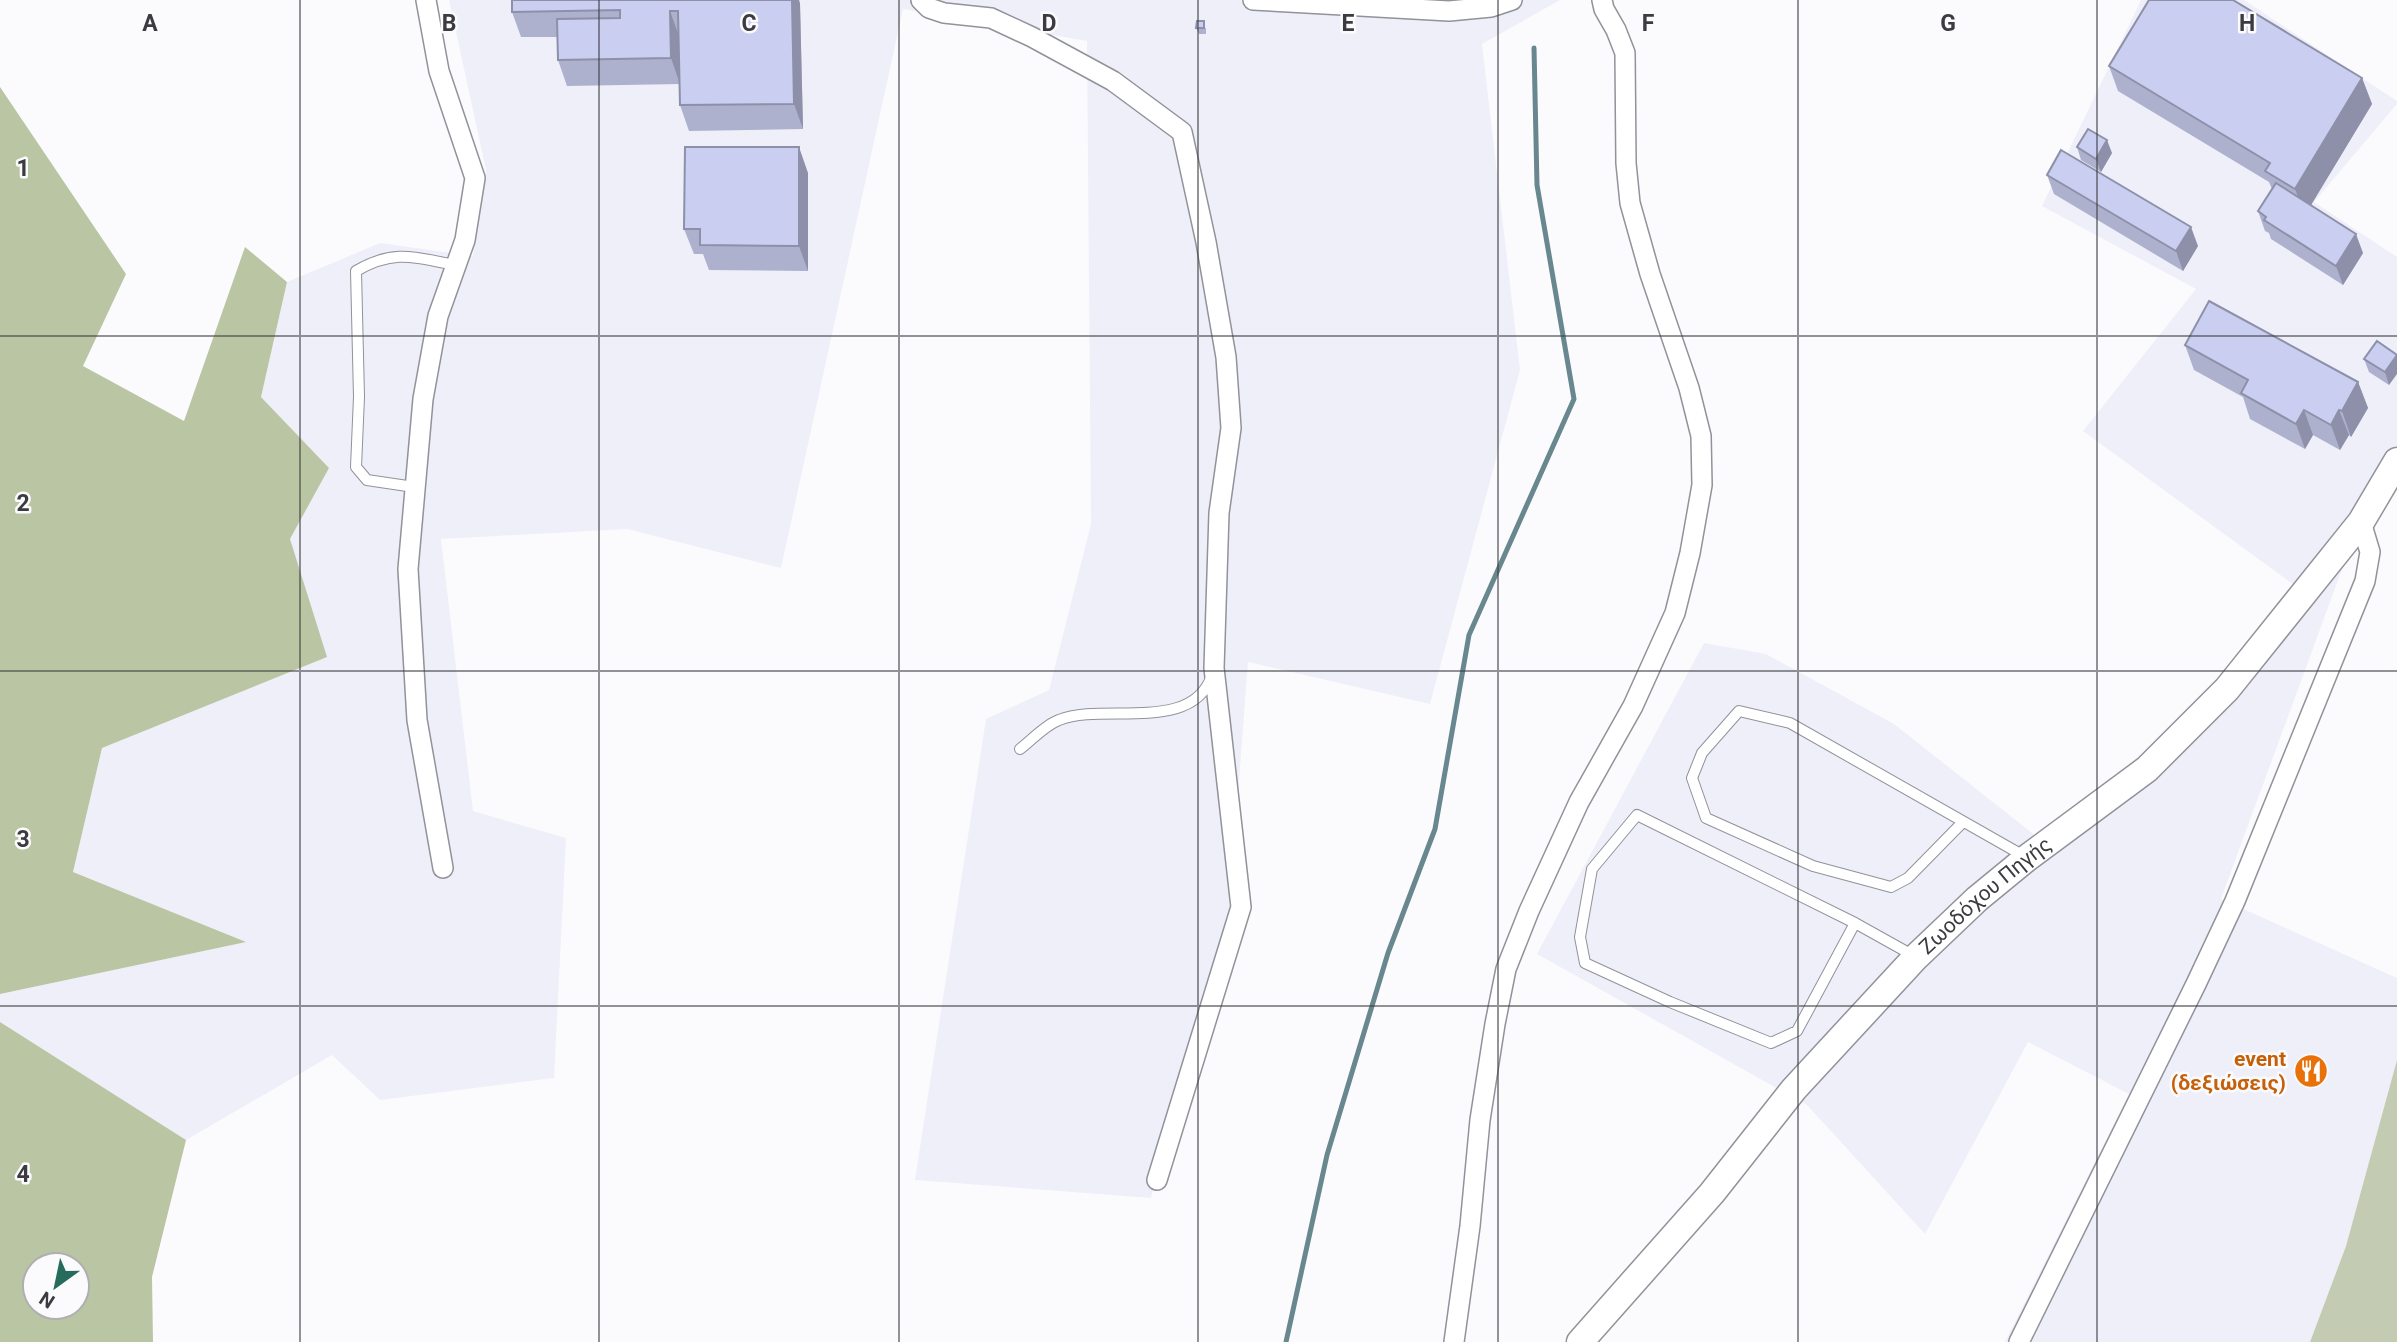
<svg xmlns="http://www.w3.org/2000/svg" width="2397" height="1342" font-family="Roboto,sans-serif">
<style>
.built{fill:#eeeff9}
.green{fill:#c3ccb2}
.forest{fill:#bac5a3;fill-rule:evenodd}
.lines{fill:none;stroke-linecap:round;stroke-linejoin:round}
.stream{stroke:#69878e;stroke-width:5}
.lane-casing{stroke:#91929a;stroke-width:12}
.street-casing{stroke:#91929a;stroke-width:22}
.secondary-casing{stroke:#91929a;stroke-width:29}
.lane{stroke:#fff;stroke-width:10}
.street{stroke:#fff;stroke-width:19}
.secondary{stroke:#fff;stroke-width:26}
.wall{fill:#aeb1ce}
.shaded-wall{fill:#8d90a8}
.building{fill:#cacef0;stroke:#8d90a8;stroke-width:2}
.grid{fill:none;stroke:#3c3c40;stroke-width:2;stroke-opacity:0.55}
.labels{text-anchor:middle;stroke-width:5;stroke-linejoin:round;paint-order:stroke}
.street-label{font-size:21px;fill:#3c3c40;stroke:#fbfbfe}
.food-label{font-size:21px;font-weight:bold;fill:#c56008;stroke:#fbfbfe;text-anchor:end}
.grid-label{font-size:23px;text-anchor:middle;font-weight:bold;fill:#3c3c40;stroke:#fbfbfe;stroke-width:5;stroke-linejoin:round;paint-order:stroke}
</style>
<rect width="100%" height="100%" fill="#fbfbfe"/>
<path class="built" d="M449 0H1560L1482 44 1520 370 1430 704 1248 662 1229 912 1151 1198 915 1180 986 719 1049 690 1091 524 1087 41 903 9 781 568 627 529 441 539 473 811 566 838 554 1078 380 1100 332 1055 186 1140 0 1022V994L245 942 73 872 102 748 326 657 290 539 329 468 261 397 287 282 380 243 473 256 486 170Z
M2141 0H2244L2397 101V104L2314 202 2397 257V465L2305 593 2083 431 2196 289 2042 206Z
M2348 553 2221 899 2397 978V1060L2346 1246 2310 1342H2005L2129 1094 2028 1042 1925 1234 1807 1105 1537 954 1704 643 1766 654 1894 724 2046 844 2147 769Z"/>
<path class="green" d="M2397 1060V1342H2310L2346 1246Z"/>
<path class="forest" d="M0 87 126 274 83 366 184 421 245 247 287 282 261 397 329 468 290 539 327 657 102 748 73 872 246 942 0 994Z
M0 1022 186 1140 152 1277 153 1342H0ZM77 1265V1307H35V1265Z"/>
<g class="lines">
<path class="stream" d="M1286 1342 1327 1155 1388 953 1435 829 1469 635 1574 399 1537 185 1534 48"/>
<g class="lane-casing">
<path id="lane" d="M414 487 367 480 356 467 359 397 356 271C394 249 414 257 455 265
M1020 749C1032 740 1045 725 1059 720 1104 702 1193 734 1212 675
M1962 823 1908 878 1891 887 1813 866 1706 818 1692 778 1702 753 1739 711 1790 723 2024 856
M1855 923 1797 1031 1771 1043 1670 1002 1585 963 1580 937 1592 869 1637 815 1855 923 1916 957"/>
</g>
<g class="street-casing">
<path id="street" d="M426 0 439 71 475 178 465 240 438 316 423 399 408 569 417 720 443 868
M921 0 929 8 944 13 991 18 1032 37 1113 81 1182 132 1206 242 1226 357 1231 428 1219 513 1214 668 1241 907 1157 1180
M1253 0 1449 11 1491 7 1512 0
M1454 1342 1470 1226 1480 1120 1495 1024 1506 969 1529 911 1579 802 1633 706 1675 613 1690 553 1702 485 1701 436 1689 388 1650 274 1630 203 1626 163 1625 53 1616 30 1604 9 1602 0
M2019 1342 2196 984 2235 901 2365 581 2370 552 2361 522"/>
</g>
<g class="secondary-casing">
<g id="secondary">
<path id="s1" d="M1580 1342 1712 1193 1794 1089 1916 957 1977 899 2027 858 2147 769 2227 689 2361 522 2397 461"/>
</g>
</g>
<use href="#lane" class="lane"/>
<use href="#street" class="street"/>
<use href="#secondary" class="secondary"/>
</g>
<path class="wall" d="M799 0 800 4 803 129 689 131 680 105V84L567 86 558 60 557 37H521L512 12Z
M1196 28H1206V34H1199Z
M2109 66 2362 78 2372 104 2311 205 2363 253 2343 285 2271 239 2269 233 2265 231 2258 211 2272 189 2269 182 2118 91Z
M2077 147 2112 153 2101 172 2081 160Z
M808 173V271L709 270 703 254H694L684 229Z
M2047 175 2198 246 2183 271 2054 194Z
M2185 345 2358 382 2368 408 2351 437 2349 435 2340 450 2313 435 2305 449 2250 419 2243 397 2194 370Z
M2397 355 2389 385 2369 372 2364 359Z"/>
<path class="shaded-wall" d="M792 0H799L800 4 803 129 794 104Z
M670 11 679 36 680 84 671 58Z
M2362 78 2372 104 2305 215 2295 189Z
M2107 140 2112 153 2101 172 2096 159Z
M799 147 808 173V271L799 246Z
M2191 227 2198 246 2183 271 2176 251Z
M2356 234 2363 253 2343 285 2336 266Z
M2397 355V374L2389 385 2385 372Z
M2358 382 2368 408 2351 437 2342 411Z
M2304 410 2313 435 2305 449 2296 424Z
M2339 410 2349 435 2340 450 2331 425Z"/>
<path class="building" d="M512 0H792L794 104 680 105 678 11H670L671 58 558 60 557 19 620 18V10L512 12Z
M2149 0H2233L2362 78 2295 189 2265 171 2270 163 2109 66Z
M1197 21H1204V28H1196Z
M2088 129 2107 140 2096 159 2077 147Z
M685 147H799V246L700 245V229H684Z
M2061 150 2191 227 2176 251 2047 175Z
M2276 183 2356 234 2336 266 2264 220 2266 217 2258 211Z
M2209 301 2358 382 2342 411 2339 410 2331 425 2304 410 2296 424 2241 393 2248 380 2185 345Z
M2377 341 2397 355 2385 372 2364 359Z"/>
<path class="grid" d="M300 0V1342M599 0V1342M899 0V1342M1198 0V1342M1498 0V1342M1798 0V1342M2097 0V1342M0 336H2397M0 671H2397M0 1006H2397"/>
<defs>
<g id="restaurant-disc" transform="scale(1.75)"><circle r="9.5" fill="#e8710a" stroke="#fbfbfe"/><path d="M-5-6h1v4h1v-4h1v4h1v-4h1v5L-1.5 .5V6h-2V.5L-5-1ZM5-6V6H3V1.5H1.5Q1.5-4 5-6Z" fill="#fff"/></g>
</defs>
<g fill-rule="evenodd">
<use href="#restaurant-disc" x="2311" y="1071"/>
</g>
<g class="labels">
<g class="street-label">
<text dy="7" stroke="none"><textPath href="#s1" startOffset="604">Ζωοδόχου Πηγής</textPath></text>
</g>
<g class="food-label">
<text x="2286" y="1066">event<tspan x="2286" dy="24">(δεξιώσεις)</tspan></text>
</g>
</g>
<g class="grid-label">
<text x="150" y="31">A</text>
<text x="449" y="31">B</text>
<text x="749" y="31">C</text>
<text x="1049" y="31">D</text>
<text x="1348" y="31">E</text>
<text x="1648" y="31">F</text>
<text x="1948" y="31">G</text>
<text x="2247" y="31">H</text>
<text x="23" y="176">1</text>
<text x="23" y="511">2</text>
<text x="23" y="847">3</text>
<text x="23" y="1182">4</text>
</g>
<g transform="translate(56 1286) rotate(213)"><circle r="33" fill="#fbfbfe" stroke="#afafb2" stroke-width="2"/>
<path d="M0-5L12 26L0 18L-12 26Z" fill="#276b5c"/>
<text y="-10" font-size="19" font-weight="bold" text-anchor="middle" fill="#3c3c40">N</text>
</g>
</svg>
